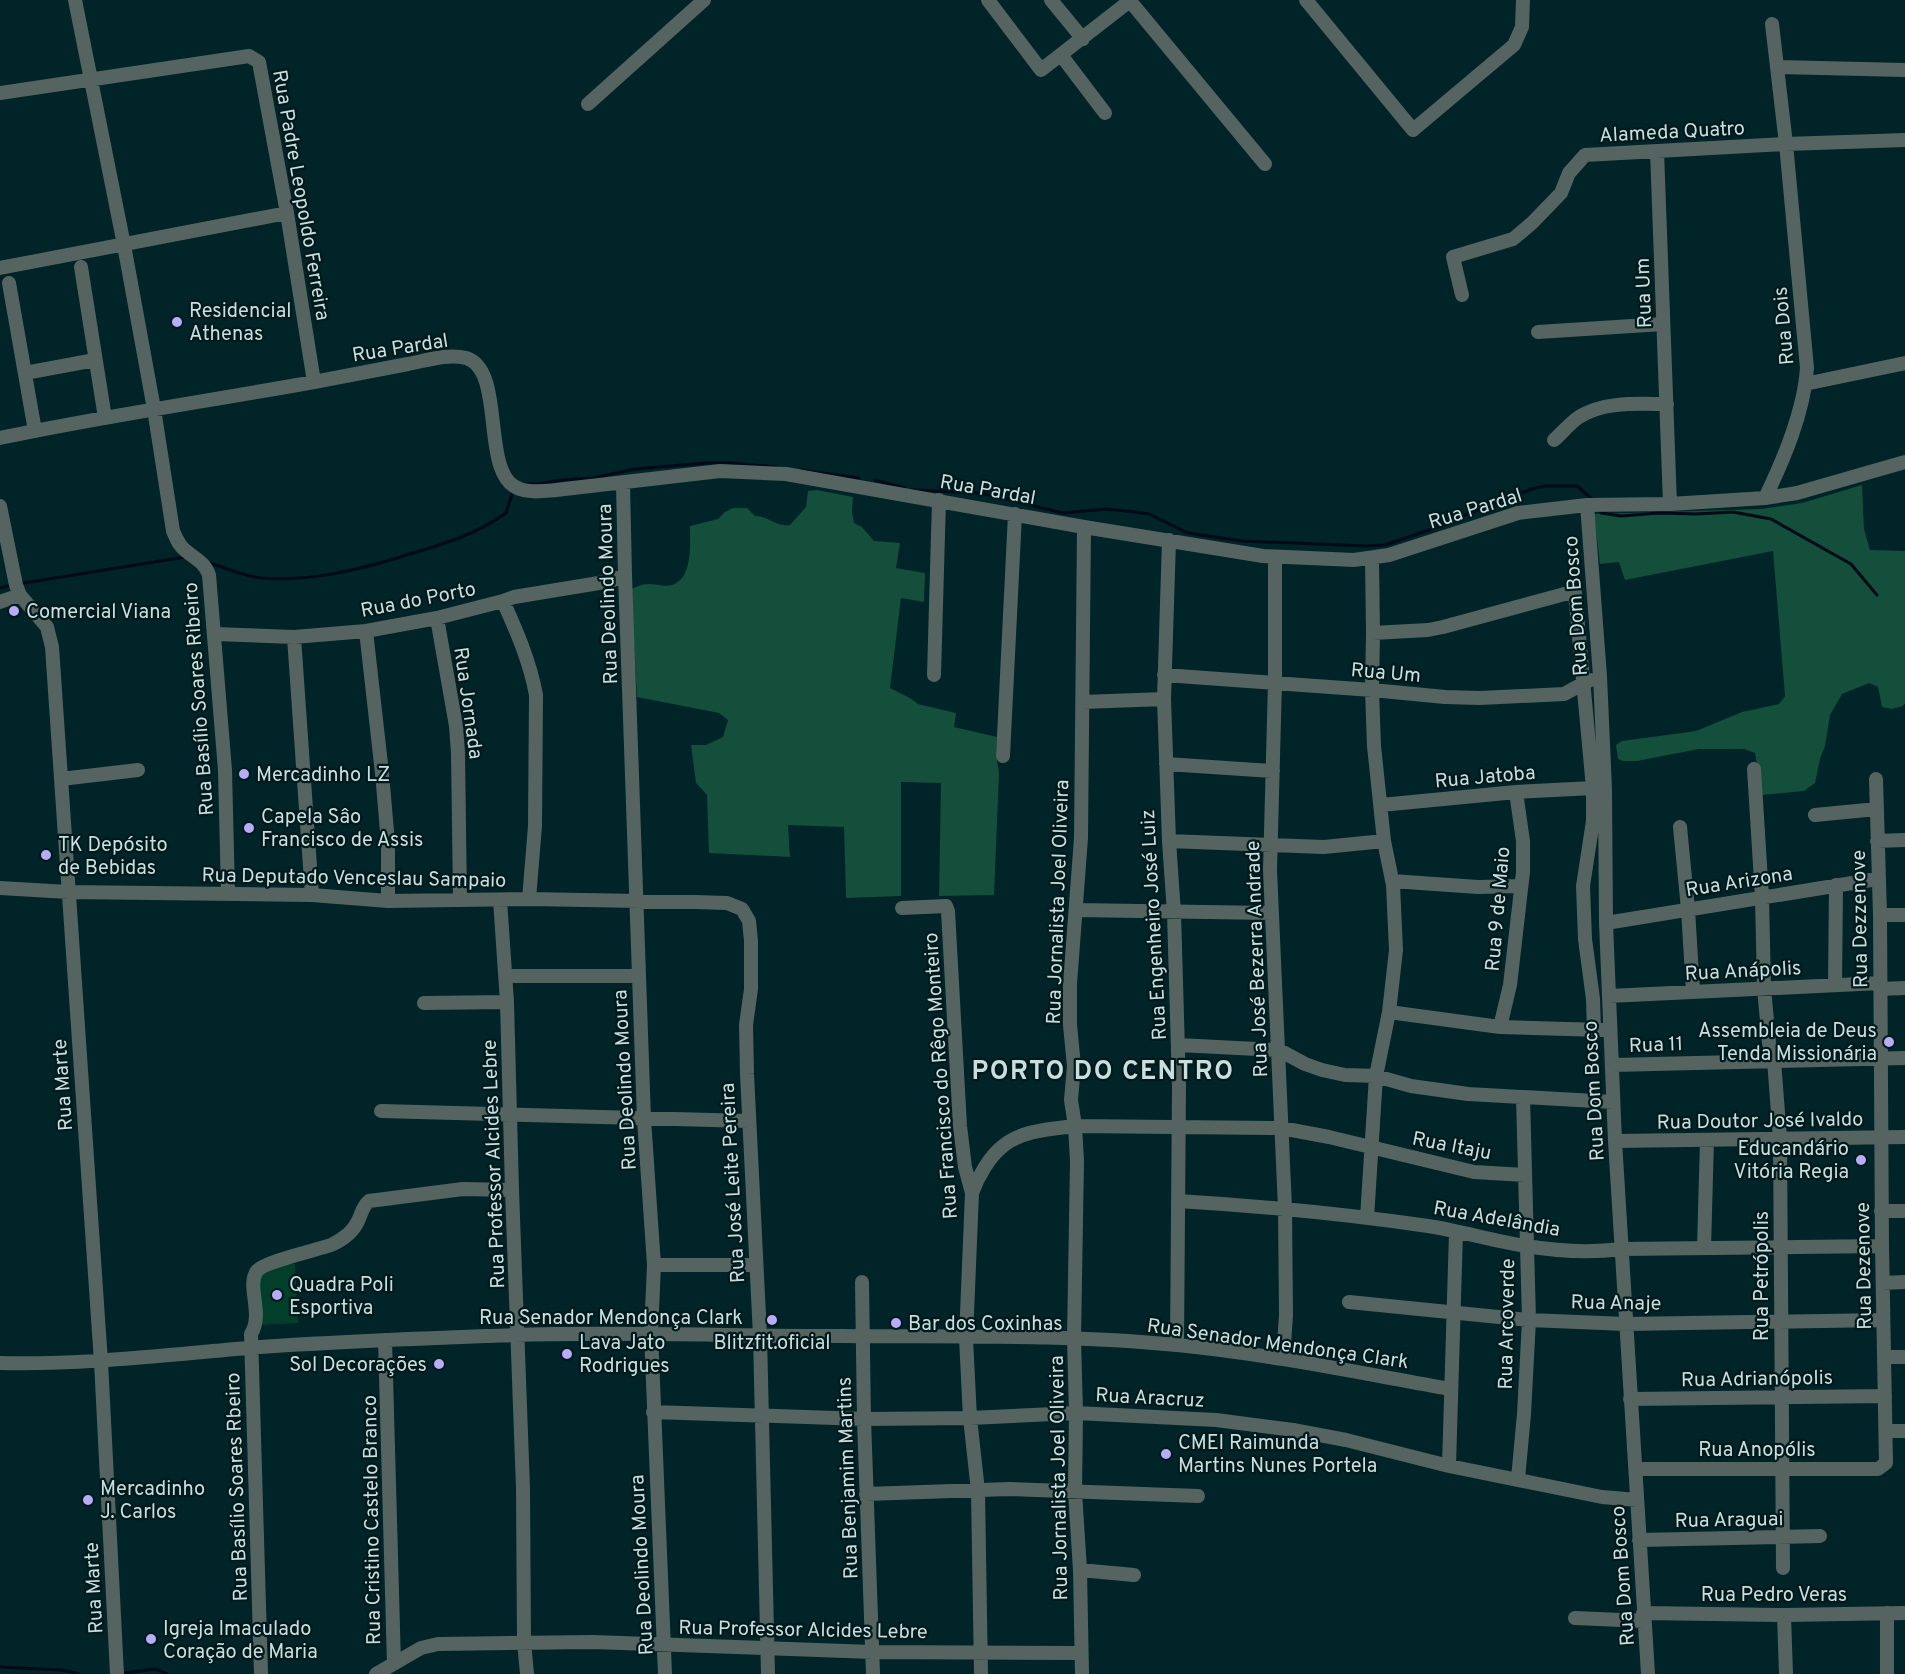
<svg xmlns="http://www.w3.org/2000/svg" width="1905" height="1674" font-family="Overpass,sans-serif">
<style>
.green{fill:#013f2b}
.forest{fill:#134f3a}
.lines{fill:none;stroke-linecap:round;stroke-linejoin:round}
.stream{stroke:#000917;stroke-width:3}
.minor{stroke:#556461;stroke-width:14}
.poi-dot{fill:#b9abf7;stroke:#001a1c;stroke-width:2}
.labels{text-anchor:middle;stroke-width:4.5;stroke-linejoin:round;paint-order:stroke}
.street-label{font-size:20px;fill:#cbdedf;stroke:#001a1c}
.poi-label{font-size:20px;fill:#cbdedf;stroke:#001a1c;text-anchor:start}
.district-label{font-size:26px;font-weight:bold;letter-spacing:1.5px;fill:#cbdedf;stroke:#001a1c}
</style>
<rect width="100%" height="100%" fill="#002427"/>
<path class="green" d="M275 1264H295L298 1323 260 1325 257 1266Z"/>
<path class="forest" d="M1862 485 1864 529 1870 550 1905 551V703L1903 706 1892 709 1882 707 1878 687 1869 683 1842 694 1830 715 1825 746 1820 759 1815 783 1804 791 1762 795 1755 753 1744 749H1699L1637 761H1623L1618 759 1616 745 1622 741 1696 731 1742 712 1779 704 1785 696 1773 551 1625 580 1619 562 1600 564 1594 514 1761 509 1802 503Z
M817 490 853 497 852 512 854 523 862 527 874 541 900 543 896 568 925 573 924 602 901 598 890 688 910 698 918 704 956 713 954 727 997 737 996 753 999 773 994 895 939 896 941 783 901 782V896L846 898 844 827 788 825 790 857 709 853 707 795 696 783 691 745H706L723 737 728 720 719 713 637 697 631 589C636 587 642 584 648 584 656 584 665 587 672 585 693 578 690 544 690 526L718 519 725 512 733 508H747L755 516C768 516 776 527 790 525L806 507 808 491Z"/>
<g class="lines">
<path class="stream" d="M801 470 859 478
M875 480 905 488
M524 484H538L562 480 593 478 635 469 706 463H730L777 467
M911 490 981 493 1063 513 1106 509 1136 512 1149 514 1188 533 1242 541 1367 546 1385 545 1438 527 1465 515 1532 489 1545 486H1577L1592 499
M1599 510 1601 513 1621 516 1659 513 1696 514 1733 512 1771 519 1851 564 1877 595
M209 563C227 568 243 576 261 578 312 582 362 569 410 554 444 544 477 534 506 513L512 494
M24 583 185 557
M0 588 8 586
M0 1667 62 1670 79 1674
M125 1673 155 1669 167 1674"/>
<path class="minor" d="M75 0 124 245 154 409 173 531C176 538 179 546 186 551 196 559 205 563 209 575L225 770 228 893
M988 0 1041 70 1131 0
M1051 0 1083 39
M1306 0 1413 130 1514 45 1522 27 1523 0
M1130 1 1265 164
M1061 55 1105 113
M1777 67 1905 70
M0 93 249 56 259 62 287 213 314 382
M588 104 704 0
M1657 151 1670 504
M81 267 105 418
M0 268 287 213
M9 283 35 431
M1462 295 1453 257 1513 239 1532 223 1561 193 1569 173 1585 155 1786 144 1905 140
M1538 332 1663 324
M25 373 95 360
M1805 384 1905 363
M0 438C104 416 209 401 314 382 345 376 376 370 408 364 425 361 448 353 466 358 507 370 479 477 520 489 531 493 545 491 556 490L720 471 786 474 1084 527 1263 556 1354 560 1389 555 1518 513 1587 505 1670 504 1765 498 1797 493 1905 462
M1554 440C1562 433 1570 423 1579 417 1605 401 1637 404 1667 404
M623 483 625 575 644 1119 654 1265 651 1333 665 1674
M1765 498C1784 459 1804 412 1807 368L1786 144 1772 24
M1587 505 1600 676 1605 789 1606 923 1615 1141 1648 1674
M0 506 16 585 20 595 47 627 52 647 101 1362 117 1674
M1169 540 1164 699 1169 841 1174 913 1179 1085 1177 1345
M1275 557V682L1270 870 1285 1208 1286 1315 1283 1359
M503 601C517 632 530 662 536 695L535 826 529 899
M0 602 20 595
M437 618 456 726 458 753 460 900
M366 631 382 773 388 843V901
M1373 633 1428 630 1443 627 1572 592 1575 593 1593 788V821L1583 886 1585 939 1593 999 1594 1030
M215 634 294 637 366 631 437 618 503 601 514 597 611 581 625 575
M294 637 312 895
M934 675 939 500
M1164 675 1372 690 1445 697 1480 698 1564 694 1590 680
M1083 702 1164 699
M1003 756 1015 514
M1166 764 1273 771
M1754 769 1762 897 1764 988 1769 1043 1774 1060 1780 1139 1783 1568
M61 779 138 770
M1381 805 1516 792 1593 788
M1815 815 1877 809
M1680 827 1688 909 1693 992
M1169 841 1324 847 1384 841
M1877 841 1905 840
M1392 881 1478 887 1521 886
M0 888 68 892 312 895 388 901 529 899 695 902 727 903 742 909 749 921 751 941V989L746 1025 747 1074 760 1336 768 1674
M500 900 507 1002 512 1190 523 1488 524 1642 527 1674
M902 908 946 906 948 911 960 1126 965 1167 972 1193 966 1338 970 1418 978 1491 981 1674
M1076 910 1271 913
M1880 915H1905
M1606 923 1877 879
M506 976H639
M1835 985 1836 885
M1880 989 1905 988
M1609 996 1880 983
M424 1003 507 1002
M1389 1012 1500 1027 1602 1030
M1500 1027 1510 985 1523 872V841L1516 792
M1178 1045 1279 1050 1305 1064 1322 1070 1345 1075 1376 1076 1411 1086 1468 1094 1613 1102
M1612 1065 1905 1058
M381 1111 749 1121
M1615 1141 1905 1137
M972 1193C978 1177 989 1157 1003 1146 1022 1130 1052 1129 1075 1126L1281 1128 1329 1137 1474 1172 1525 1175
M1178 1201C1262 1206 1345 1214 1428 1226 1461 1231 1493 1241 1526 1246 1557 1251 1590 1253 1621 1249L1882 1246
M1881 1211H1905
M1367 1218 1376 1076 1389 1012 1396 950 1393 885 1384 841 1374 746 1372 690 1373 633 1372 558
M1704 1248 1707 1140
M654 1265H755
M862 1282 864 1419 873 1674
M1883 1283 1905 1282
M1349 1302 1529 1320 1626 1324 1883 1320
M385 1340 394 1664
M1884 1357H1905
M0 1363C83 1365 165 1355 248 1348 328 1342 409 1339 489 1336 606 1331 723 1336 840 1336 952 1337 1065 1334 1177 1345 1269 1354 1360 1373 1451 1389
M1630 1399 1885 1396
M653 1412 864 1419 970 1418 1076 1413 1216 1420 1293 1430 1346 1440 1449 1466 1602 1497 1637 1500
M1886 1431H1905
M1449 1466 1456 1232
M1636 1469H1878L1886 1463 1882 1246 1880 915 1876 779
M1518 1479 1524 1414 1529 1320 1523 1097
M866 1494 1009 1489 1198 1496
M1639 1540 1820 1536
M1080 1570 1134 1575
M1643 1613 1784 1615 1905 1613
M1784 1615 1786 1674
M1575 1618 1644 1621
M261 1674 251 1334C264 1314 246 1286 257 1271 263 1262 317 1250 331 1245 342 1240 353 1232 358 1221 362 1213 362 1207 369 1201L463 1189 512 1190
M376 1674 421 1648 438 1644 593 1642 873 1652 1080 1653
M1082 1674 1080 1570 1075 1492 1076 1413 1074 1339 1077 1161 1075 1126 1071 1100 1074 1066 1070 1025V984L1081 838 1084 527
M1887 1674V1613"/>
</g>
<g class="poi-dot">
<circle cx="177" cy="322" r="6"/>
<circle cx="14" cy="611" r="6"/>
<circle cx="244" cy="774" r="6"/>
<circle cx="249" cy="828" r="6"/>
<circle cx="46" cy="855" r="6"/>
<circle cx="1889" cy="1042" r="6"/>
<circle cx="1861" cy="1160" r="6"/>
<circle cx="277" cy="1295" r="6"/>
<circle cx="772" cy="1320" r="6"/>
<circle cx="896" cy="1323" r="6"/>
<circle cx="567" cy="1354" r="6"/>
<circle cx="439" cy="1364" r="6"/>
<circle cx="1166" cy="1454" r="6"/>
<circle cx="88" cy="1500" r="6"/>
<circle cx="151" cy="1639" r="6"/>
</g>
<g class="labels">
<g class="street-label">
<text transform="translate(1672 131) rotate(-3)" y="7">Alameda Quatro</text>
<text transform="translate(302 195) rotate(80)" y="7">Rua Padre Leopoldo Ferreira</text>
<text transform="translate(1643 293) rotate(-92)" y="7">Rua Um</text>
<text transform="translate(1783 326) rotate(-95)" y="7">Rua Dois</text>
<text transform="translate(400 347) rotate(-9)" y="7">Rua Pardal</text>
<text transform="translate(988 489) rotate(10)" y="7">Rua Pardal</text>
<text transform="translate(1475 508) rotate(-17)" y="7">Rua Pardal</text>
<text transform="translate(607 594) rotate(-92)" y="7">Rua Deolindo Moura</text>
<text transform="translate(418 599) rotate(-11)" y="7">Rua do Porto</text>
<text transform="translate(1575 606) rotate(-94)" y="7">Rua Dom Bosco</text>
<text transform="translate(1386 672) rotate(5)" y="7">Rua Um</text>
<text transform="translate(198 699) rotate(-94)" y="7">Rua Basílio Soares Ribeiro</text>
<text transform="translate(469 703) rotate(82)" y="7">Rua Jornada</text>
<text transform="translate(1485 776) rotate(-5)" y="7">Rua Jatoba</text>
<text transform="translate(354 877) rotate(1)" y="7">Rua Deputado Venceslau Sampaio</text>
<text transform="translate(1739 881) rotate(-9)" y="7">Rua Arizona</text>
<text transform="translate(1057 902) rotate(-88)" y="7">Rua Jornalista Joel Oliveira</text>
<text transform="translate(1497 909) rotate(-85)" y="7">Rua 9 de Maio</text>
<text transform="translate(1859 919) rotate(-91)" y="7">Rua Dezzenove</text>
<text transform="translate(1153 925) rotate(-93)" y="7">Rua Engenheiro José Luiz</text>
<text transform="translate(1256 959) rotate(-92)" y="7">Rua José Bezerra Andrade</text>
<text transform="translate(1743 970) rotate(-3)" y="7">Rua Anápolis</text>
<text transform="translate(1656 1044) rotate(-2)" y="7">Rua 11</text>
<text transform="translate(940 1076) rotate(-94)" y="7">Rua Francisco do Rêgo Monteiro</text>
<text transform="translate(624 1080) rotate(-93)" y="7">Rua Deolindo Moura</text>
<text transform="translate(62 1085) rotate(-94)" y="7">Rua Marte</text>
<text transform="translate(1593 1091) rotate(-93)" y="7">Rua Dom Bosco</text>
<text transform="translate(1760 1120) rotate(-1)" y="7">Rua Doutor José Ivaldo</text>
<text transform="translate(1452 1145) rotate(11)" y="7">Rua Itaju</text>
<text transform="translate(493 1164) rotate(-92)" y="7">Rua Professor Alcides Lebre</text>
<text transform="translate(732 1183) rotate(-93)" y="7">Rua José Leite Pereira</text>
<text transform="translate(1497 1218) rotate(10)" y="7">Rua Adelândia</text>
<text transform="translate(1863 1266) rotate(-91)" y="7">Rua Dezenove</text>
<text transform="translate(1761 1276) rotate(-90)" y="7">Rua Petrópolis</text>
<text transform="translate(1616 1302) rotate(1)" y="7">Rua Anaje</text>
<text x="611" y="1324">Rua Senador Mendonça Clark</text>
<text transform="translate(1506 1324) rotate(-89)" y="7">Rua Arcoverde</text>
<text transform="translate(1278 1343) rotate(8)" y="7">Rua Senador Mendonça Clark</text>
<text transform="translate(1757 1378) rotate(-1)" y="7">Rua Adrianópolis</text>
<text transform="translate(1150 1397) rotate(3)" y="7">Rua Aracruz</text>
<text x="1757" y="1456">Rua Anopólis</text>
<text transform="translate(847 1478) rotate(-92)" y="7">Rua Benjamim Martins</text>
<text transform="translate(1058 1478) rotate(-91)" y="7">Rua Jornalista Joel Oliveira</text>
<text transform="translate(236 1487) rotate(-92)" y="7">Rua Basílio Soares Rbeiro</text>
<text transform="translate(1729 1519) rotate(-1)" y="7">Rua Araguai</text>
<text transform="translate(371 1520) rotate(-91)" y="7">Rua Cristino Castelo Branco</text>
<text transform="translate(641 1565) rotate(-93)" y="7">Rua Deolindo Moura</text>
<text transform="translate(1622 1576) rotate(-94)" y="7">Rua Dom Bosco</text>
<text transform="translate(93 1588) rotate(-93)" y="7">Rua Marte</text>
<text x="1774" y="1601">Rua Pedro Veras</text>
<text transform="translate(803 1629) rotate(1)" y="7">Rua Professor Alcides Lebre</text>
</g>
<g class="poi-label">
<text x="189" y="317">Residencial<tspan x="189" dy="23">Athenas</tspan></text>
<text x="26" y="618">Comercial Viana</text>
<text x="256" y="781">Mercadinho LZ</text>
<text x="261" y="823">Capela Sâo<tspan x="261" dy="23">Francisco de Assis</tspan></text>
<text x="58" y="851">TK Depósito<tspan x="58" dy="23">de Bebidas</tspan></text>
<text x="1877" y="1037" text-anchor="end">Assembleia de Deus<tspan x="1877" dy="23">Tenda Missionária</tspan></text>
<text x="1849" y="1155" text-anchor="end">Educandário<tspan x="1849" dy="23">Vitória Regia</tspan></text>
<text x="289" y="1291">Quadra Poli<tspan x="289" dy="23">Esportiva</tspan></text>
<text x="908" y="1330">Bar dos Coxinhas</text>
<text x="579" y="1349">Lava Jato<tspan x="579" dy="23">Rodrigues</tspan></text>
<text x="772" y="1349" text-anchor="middle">Blitzfit.oficial</text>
<text x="427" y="1371" text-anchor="end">Sol Decorações</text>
<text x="1178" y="1449">CMEI Raimunda<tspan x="1178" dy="23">Martins Nunes Portela</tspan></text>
<text x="100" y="1495">Mercadinho<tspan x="100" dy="23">J. Carlos</tspan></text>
<text x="163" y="1635">Igreja Imaculado<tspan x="163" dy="23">Coração de Maria</tspan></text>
</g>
<g class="district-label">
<text x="1103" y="1079">PORTO DO CENTRO</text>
</g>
</g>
</svg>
